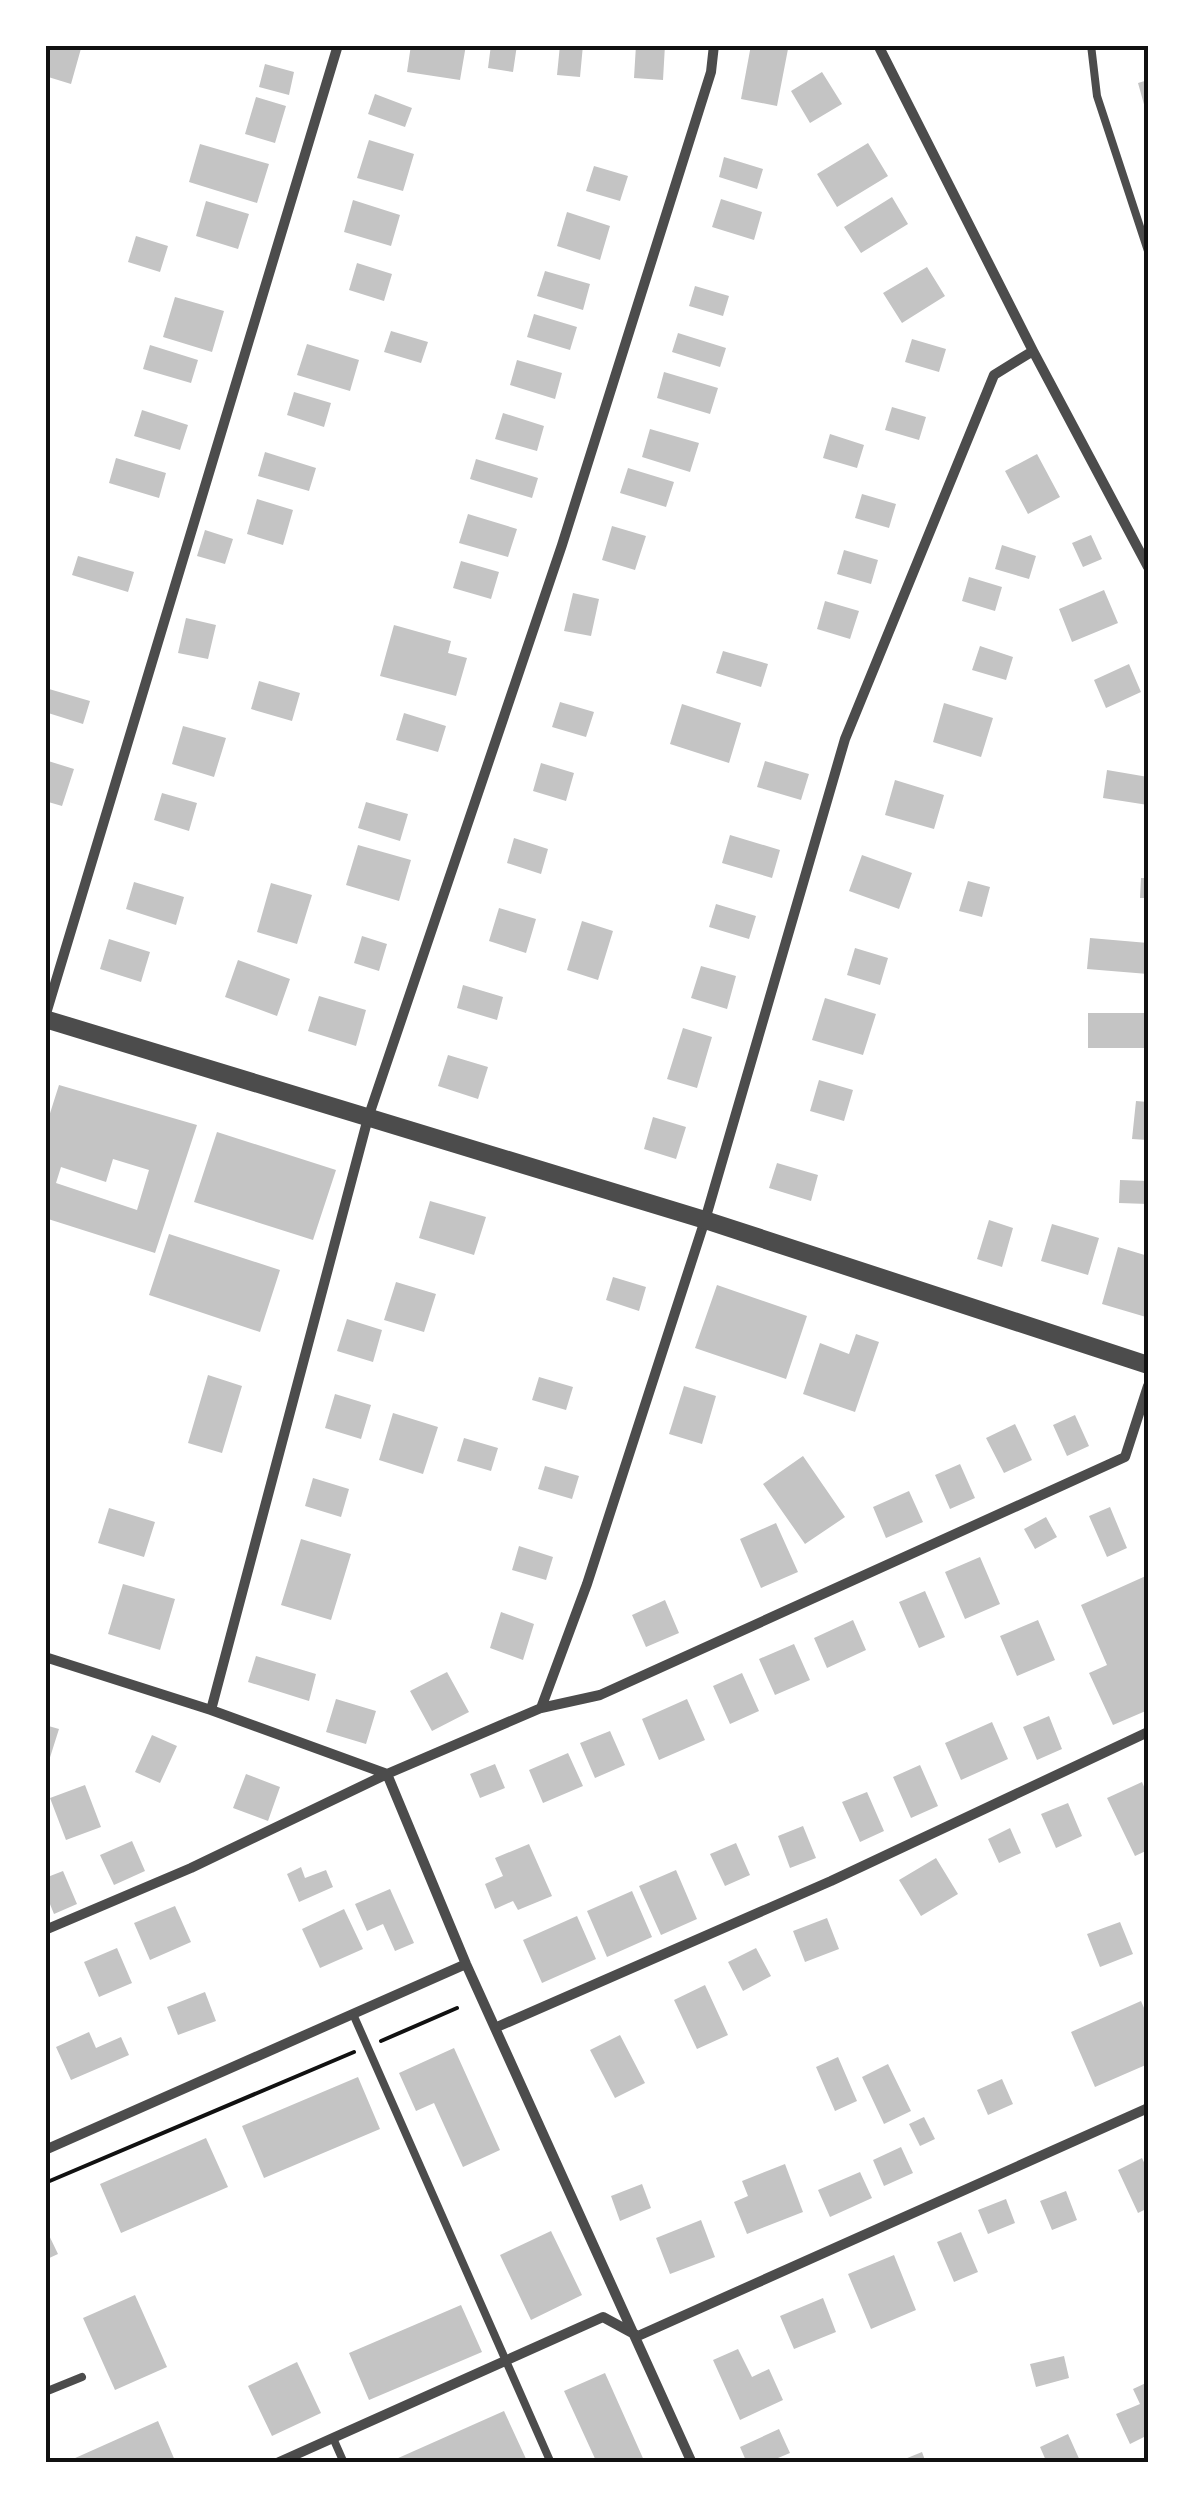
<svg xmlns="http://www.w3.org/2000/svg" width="1193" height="2508" font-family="'PT Sans',sans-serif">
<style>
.building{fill:#c4c4c4;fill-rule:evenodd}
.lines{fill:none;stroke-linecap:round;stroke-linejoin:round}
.path{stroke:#111;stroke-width:4}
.service{stroke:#4c4c4c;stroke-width:8}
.minor{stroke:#4c4c4c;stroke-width:10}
.tertiary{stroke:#4c4c4c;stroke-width:18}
.neatline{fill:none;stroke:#111;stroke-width:4}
</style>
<rect width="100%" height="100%" fill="#fff"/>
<path class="building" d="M45 45H82L71 84 45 76Z
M411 45H466L460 80 407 72Z
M491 45H517L513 72 488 68Z
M560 45H583L580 77 557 75Z
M636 45H665L663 80 634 78Z
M751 45 788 49 777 106 741 99Z
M265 64 294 72 289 95 259 87Z
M822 72 842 104 810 123 791 91Z
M1148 80V115H1147L1138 83Z
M375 94 412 108 405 127 368 114Z
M256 97 286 106 275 143 245 134Z
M369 140 414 154 403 191 357 178Z
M868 143 888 176 837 207 817 174Z
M200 144 269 164 257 203 189 182Z
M724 157 763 169 757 189 719 177Z
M594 166 628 176 620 201 586 191Z
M892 197 908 224 861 253 844 227Z
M721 199 762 212 754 240 712 227Z
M353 200 400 215 391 246 344 232Z
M206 201 249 214 238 249 196 236Z
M567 212 610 226 600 260 557 246Z
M136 236 168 246 160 272 128 262Z
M357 263 392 274 384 301 349 290Z
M927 267 945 296 902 323 883 293Z
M545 271 590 284 583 310 537 296Z
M695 286 729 296 723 316 689 306Z
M175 297 224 311 212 352 163 337Z
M534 314 577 327 570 350 527 337Z
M391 331 428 342 421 363 384 352Z
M678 333 726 348 720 367 672 352Z
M912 339 946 349 939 372 905 362Z
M307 344 359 360 350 391 297 375Z
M150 345 198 360 191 383 143 369Z
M517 360 562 373 555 399 510 385Z
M664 372 718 388 710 414 657 398Z
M294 392 331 403 324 427 287 415Z
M892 407 926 417 919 440 885 430Z
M142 410 188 425 180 450 134 436Z
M503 413 544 426 537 451 495 439Z
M650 429 699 443 690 472 642 457Z
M830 434 864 445 857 468 823 458Z
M265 452 316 468 309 491 258 476Z
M1037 454 1060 497 1028 514 1005 471Z
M116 458 166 473 159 498 109 483Z
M476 459 538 478 532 498 470 479Z
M628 468 674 482 666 507 620 493Z
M862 494 896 504 889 528 855 518Z
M257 499 293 510 283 545 247 534Z
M468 514 517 529 508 557 459 543Z
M612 526 646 536 635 570 602 560Z
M205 530 233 539 225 564 197 556Z
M1091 535 1102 559 1083 567 1072 543Z
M1002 545 1036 556 1029 579 995 569Z
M844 550 878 560 871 584 837 574Z
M78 556 134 572 128 592 72 575Z
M461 561 499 572 491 599 453 588Z
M969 577 1002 587 995 611 962 601Z
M1104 590 1118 623 1072 642 1059 609Z
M573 593 599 599 591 636 564 631Z
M825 601 859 611 850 639 817 629Z
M186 618 216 625 208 659 178 653Z
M394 625 451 641 448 653 467 658 456 696 380 676Z
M980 646 1013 657 1006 680 972 670Z
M723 651 768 664 761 687 716 673Z
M1129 664 1141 692 1106 708 1094 680Z
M259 681 300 693 292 721 251 709Z
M49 689 90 701 83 724 45 712Z
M560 702 594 712 586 737 552 727Z
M944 703 993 718 981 757 933 742Z
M682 704 741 723 729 763 670 744Z
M404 713 446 726 438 752 396 740Z
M183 726 226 738 214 777 172 764Z
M45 760 74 769 62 806 45 801Z
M765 761 809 774 801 800 757 787Z
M541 763 574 773 566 801 533 791Z
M1107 770 1148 777V805L1103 798Z
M895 780 944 795 934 829 885 815Z
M162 793 197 803 189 831 154 820Z
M366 802 408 814 400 841 358 828Z
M730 835 780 850 772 878 722 863Z
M514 838 548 849 541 874 507 863Z
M358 845 411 860 399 901 346 885Z
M862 855 912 873 899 909 849 891Z
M1141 878H1148V898H1140Z
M968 881 990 887 982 917 959 911Z
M134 882 184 897 176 925 126 909Z
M271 883 312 895 297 944 257 932Z
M716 904 756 916 749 939 709 927Z
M499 908 536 919 526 953 489 941Z
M582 921 613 931 598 980 567 970Z
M362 936 387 944 379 971 354 963Z
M1090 938 1148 943V974L1087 969Z
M109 939 150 952 141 982 100 969Z
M855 948 888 958 880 985 847 975Z
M238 960 290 979 277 1016 225 997Z
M701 966 736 976 727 1009 691 998Z
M463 985 503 997 497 1020 457 1008Z
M319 996 366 1010 356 1046 308 1031Z
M825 998 876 1014 863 1055 812 1040Z
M1088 1013H1148V1048H1088Z
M683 1028 712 1037 697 1088 667 1079Z
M448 1055 488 1067 478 1099 438 1086Z
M819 1080 853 1090 844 1121 810 1111Z
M59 1085 197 1125 155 1253 45 1218V1129ZM113 1159 149 1170 137 1210 56 1183 61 1167 106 1182Z
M1136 1101 1148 1102V1140L1132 1139Z
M653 1117 686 1127 676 1159 644 1149Z
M217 1132 336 1170 313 1240 194 1202Z
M777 1163 818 1175 811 1201 769 1188Z
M1120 1180 1148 1181V1204L1119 1203Z
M430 1201 486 1217 474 1255 419 1238Z
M989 1220 1013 1228 1002 1267 977 1259Z
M1052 1224 1099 1238 1088 1275 1041 1261Z
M169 1234 280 1270 260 1332 149 1295Z
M1118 1247 1148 1256 1146 1317 1102 1304Z
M613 1277 646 1287 639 1311 606 1300Z
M396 1282 436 1294 424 1332 384 1320Z
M717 1285 807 1316 786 1379 695 1348Z
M347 1319 382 1330 373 1362 337 1351Z
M856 1334 879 1342 855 1412 803 1394 820 1343 849 1354Z
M208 1375 242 1386 222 1453 188 1443Z
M539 1377 573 1387 566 1410 532 1400Z
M684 1386 716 1396 702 1444 669 1434Z
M335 1394 371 1405 361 1439 325 1428Z
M393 1413 438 1427 423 1474 379 1460Z
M1075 1415 1089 1446 1067 1456 1053 1425Z
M1015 1424 1032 1460 1004 1473 986 1438Z
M464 1438 498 1448 491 1471 457 1461Z
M803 1456 845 1517 805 1544 763 1484Z
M960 1464 975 1498 950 1509 935 1475Z
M545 1466 579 1476 572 1499 538 1489Z
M313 1478 349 1489 341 1517 305 1506Z
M909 1491 923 1522 886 1538 873 1507Z
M1110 1507 1127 1548 1107 1557 1089 1516Z
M109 1508 155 1522 144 1557 98 1543Z
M1046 1517 1057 1537 1035 1549 1024 1529Z
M776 1523 798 1572 761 1588 740 1539Z
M301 1539 351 1554 331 1620 281 1605Z
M519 1546 553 1557 546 1580 512 1570Z
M980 1557 1000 1604 965 1619 945 1572Z
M1148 1575V1710L1113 1725 1089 1673 1107 1665 1081 1605Z
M123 1584 175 1599 160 1650 108 1634Z
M925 1591 945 1637 919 1648 899 1602Z
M665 1600 679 1633 646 1647 632 1615Z
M501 1612 534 1624 523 1660 490 1648Z
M853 1620 866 1650 827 1668 814 1638Z
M1038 1620 1055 1660 1017 1676 1000 1636Z
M794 1644 810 1680 775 1695 759 1659Z
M256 1656 316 1674 309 1701 248 1682Z
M447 1672 469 1712 432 1731 410 1691Z
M742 1673 759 1711 730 1724 713 1686Z
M336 1699 376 1711 366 1744 326 1732Z
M687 1699 705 1740 659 1760 642 1719Z
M1049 1716 1062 1749 1037 1760 1023 1727Z
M992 1722 1008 1759 961 1780 945 1743Z
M45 1725 59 1729 46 1770H45Z
M610 1731 625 1765 595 1778 580 1743Z
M152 1735 177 1746 160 1783 135 1772Z
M568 1753 583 1786 543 1803 529 1770Z
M495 1764 505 1788 480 1798 470 1774Z
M920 1765 938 1806 911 1818 893 1777Z
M246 1774 280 1787 268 1821 233 1808Z
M1142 1782 1148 1796V1850L1135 1856 1107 1798Z
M85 1785 101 1827 66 1840 50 1798Z
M867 1792 884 1831 860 1842 842 1802Z
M1068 1803 1082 1836 1056 1848 1041 1814Z
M803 1826 816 1858 790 1868 778 1836Z
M1010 1828 1021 1853 999 1863 988 1839Z
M132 1841 145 1871 114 1885 100 1855Z
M736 1843 750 1875 725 1886 710 1854Z
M529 1844 552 1896 518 1910 513 1901 495 1909 485 1884 503 1876 495 1858Z
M936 1858 958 1894 921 1916 899 1880Z
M301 1867 305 1878 326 1870 333 1887 299 1902 287 1874Z
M676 1870 697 1919 661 1935 639 1886Z
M63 1871 77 1904 54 1914 45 1892V1878Z
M390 1889 414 1943 395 1951 383 1924 367 1931 355 1904Z
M632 1891 652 1937 607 1957 587 1911Z
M175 1906 191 1942 150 1960 134 1923Z
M344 1909 363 1949 320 1968 302 1929Z
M577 1916 596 1959 542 1983 523 1940Z
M827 1918 839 1949 805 1962 793 1931Z
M1120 1922 1133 1954 1100 1967 1087 1934Z
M117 1948 132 1983 99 1997 84 1962Z
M756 1948 771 1976 743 1991 728 1962Z
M705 1985 728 2035 697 2049 674 2000Z
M205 1992 216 2021 178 2035 167 2007Z
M1141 2001 1148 2017V2064L1095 2087 1071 2032Z
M89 2032 96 2048 121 2037 129 2055 71 2080 56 2047Z
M620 2035 645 2083 615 2098 590 2050Z
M454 2048 500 2150 463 2167 434 2103 416 2111 399 2073Z
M838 2057 857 2101 835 2111 816 2067Z
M888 2064 911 2111 884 2124 862 2077Z
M358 2077 380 2129 264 2178 242 2126Z
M1002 2079 1013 2104 988 2115 977 2090Z
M924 2117 935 2139 920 2146 909 2124Z
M206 2138 228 2187 121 2233 100 2184Z
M901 2147 913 2173 884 2186 873 2160Z
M1142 2158 1148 2171V2208L1138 2213 1118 2170Z
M785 2164 803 2212 747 2234 734 2202 748 2196 742 2181Z
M860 2172 872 2198 830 2217 818 2190Z
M642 2184 651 2208 620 2221 611 2196Z
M1066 2191 1077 2220 1052 2230 1040 2201Z
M1006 2199 1015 2223 988 2234 978 2210Z
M701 2220 715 2257 670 2274 656 2238Z
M45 2227 58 2254 45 2260Z
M551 2231 582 2295 531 2320 500 2255Z
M961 2232 978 2272 954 2282 937 2242Z
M894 2255 916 2310 871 2329 848 2274Z
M135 2295 167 2367 115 2390 83 2318Z
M823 2298 836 2332 794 2349 780 2316Z
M461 2305 482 2352 369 2400 349 2353Z
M738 2349 752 2377 769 2369 783 2400 740 2420 713 2360Z
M1064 2356 1069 2378 1036 2387 1030 2364Z
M297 2362 321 2413 272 2436 248 2386Z
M605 2373 642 2456 645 2463H597L564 2391Z
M1148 2382V2435L1130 2444 1116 2414 1140 2404 1133 2389Z
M504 2411 527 2461 387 2463Z
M158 2421 176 2463H64Z
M779 2429 790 2453 766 2463H747L740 2447Z
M1068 2434 1081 2463H1047L1040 2447Z
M922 2452 926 2463H895Z"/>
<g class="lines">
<path class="path" d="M381 2041 457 2008
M45 2183 354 2052"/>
<path class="service" d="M1091 45 1097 96 1148 251
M353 2014 551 2463
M45 2392 82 2377
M333 2438 344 2463"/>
<path class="minor" d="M878 45 1033 351 1148 567
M45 1017 338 45
M45 1657 211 1710 387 1774 466 1964 692 2463
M541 1708 587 1584 705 1220 845 739 994 375 1033 351
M211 1710 368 1118 562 545 711 72 714 45
M45 1930 191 1868 387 1774 541 1708 600 1695 1125 1457 1148 1386
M497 2027 831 1881 1148 1732
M45 2150 466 1964
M277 2463 603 2317 638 2336 1148 2108"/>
<path class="tertiary" d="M45 1019 705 1220 1148 1365"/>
</g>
<rect width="1193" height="2508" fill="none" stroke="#ffffff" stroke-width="95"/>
<rect x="48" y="48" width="1098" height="2412" class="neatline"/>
</svg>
